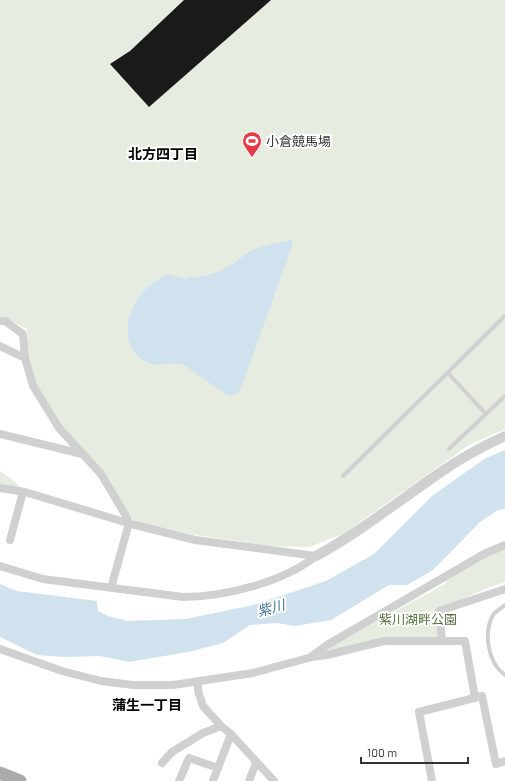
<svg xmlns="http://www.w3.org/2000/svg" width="505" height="781" font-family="Barlow,'Noto Sans JP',sans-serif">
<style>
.green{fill:#e6ecdf}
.water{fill:#cfe2ee}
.building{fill:#1a1a1a}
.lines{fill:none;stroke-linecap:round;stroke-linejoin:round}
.service{stroke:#d0d0d0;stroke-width:4}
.minor{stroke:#d0d0d0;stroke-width:8}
.tertiary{stroke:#d0d0d0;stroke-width:10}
.primary{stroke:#ababab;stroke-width:13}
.labels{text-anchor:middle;stroke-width:4;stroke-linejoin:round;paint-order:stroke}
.poi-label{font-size:13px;fill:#333;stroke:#fff;text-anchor:start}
.park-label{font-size:13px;fill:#56703f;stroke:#fff}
.neighbourhood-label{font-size:14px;font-weight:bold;fill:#000;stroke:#fff}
.water-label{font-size:14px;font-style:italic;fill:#3f7597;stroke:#fff}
</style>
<rect width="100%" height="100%" fill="#fff"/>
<path class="green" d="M0 0H505V429L469 445 343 534 309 547 269 546 195 535 137 522 132 519 111 486 65 431 36 387 29 363 27 329 6 318 0 317Z
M0 471 12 479 22 489 0 485Z
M505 548V582L490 587 437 610 438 637H386L326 652 325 650 445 584 447 580 488 556Z"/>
<path class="water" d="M291 240 293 243 240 391 231 396 225 394 183 364C171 362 158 368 146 362 119 348 126 313 142 293 149 285 158 279 167 274L187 279 190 277C204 277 219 273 231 265 237 262 241 257 246 254 260 245 275 243 291 240Z
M505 450V509L498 510 480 522 433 570 407 585H389L331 620 295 626 277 623 250 625 223 643 188 652 129 662 100 656 64 657 37 655 0 637V584L17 591 97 601 98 611 108 616 127 621 186 619 253 605 326 581 374 554 432 496 463 474 486 458Z"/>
<path class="building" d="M184 0H271L149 107 110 64 130 51Z"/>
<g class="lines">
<path class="service" d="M448 373 486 414
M449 449 505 396
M343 476 505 316
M505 605C501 608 496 611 493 615 483 633 488 663 505 675"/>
<path class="minor" d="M0 321H5L23 334 25 358 33 386 59 428 101 474 126 516 129 523 111 588
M0 346 25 358
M0 434 82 454
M0 488 25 492 131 524 195 540 316 556
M10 540 23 492
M0 566 43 579 183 597C224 597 284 582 316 556
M442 640 439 611 505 589
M0 649 62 671 101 681 133 685H173L253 673 312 657 327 655 384 641H465L475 698
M312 656 327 645 484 554 505 545
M198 682V691L203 706 221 726 231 734 274 781
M162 763 172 752 203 733 221 726
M179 781 189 758 218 768
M213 781 231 734
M249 781 256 763
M432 781 419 712 482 696 496 764 505 761"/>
<path class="tertiary" d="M316 556C360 532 400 500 441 472 461 458 483 446 505 436"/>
<path class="primary" d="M0 773 20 781"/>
</g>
<defs>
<g id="stadium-pin" transform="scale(1)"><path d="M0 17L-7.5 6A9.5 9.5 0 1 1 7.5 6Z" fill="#e63946" stroke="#fff"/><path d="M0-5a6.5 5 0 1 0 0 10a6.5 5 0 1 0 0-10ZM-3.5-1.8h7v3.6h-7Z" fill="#fff"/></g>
</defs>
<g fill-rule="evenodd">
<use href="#stadium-pin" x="252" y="141"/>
</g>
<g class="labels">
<g class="poi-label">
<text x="266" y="146">小倉競馬場</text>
</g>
<g class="park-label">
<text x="418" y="624">紫川湖畔公園</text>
</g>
<g class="neighbourhood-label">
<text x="163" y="159">北方四丁目</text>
<text x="147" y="710">蒲生一丁目</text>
</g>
<g class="water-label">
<text transform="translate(271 608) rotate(-15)" y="5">紫川</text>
</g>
</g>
<path d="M361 757v6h107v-6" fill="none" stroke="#333333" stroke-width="2"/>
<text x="367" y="757" font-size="12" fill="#333333" stroke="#ffffff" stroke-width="3" paint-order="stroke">100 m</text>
</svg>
